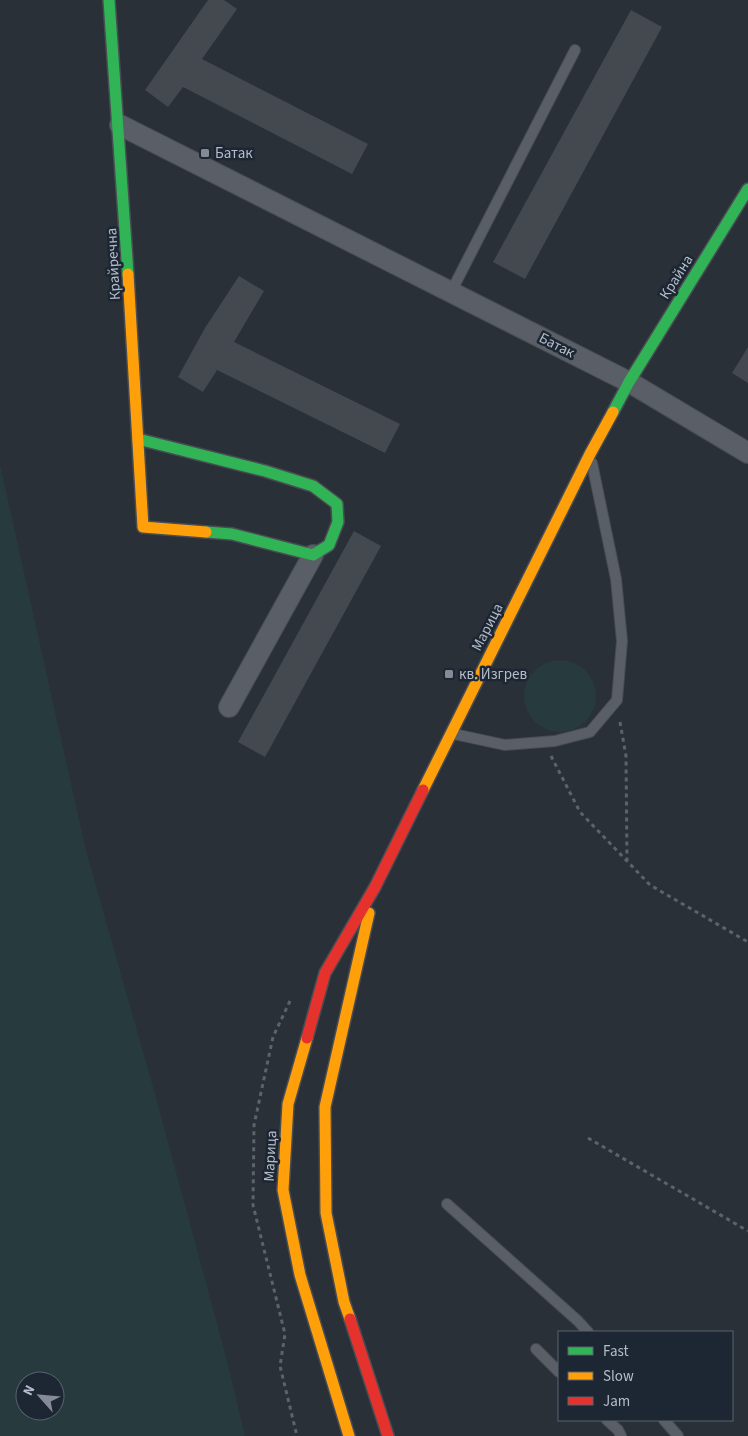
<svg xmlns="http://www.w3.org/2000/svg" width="748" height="1436" font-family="'Source Sans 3',sans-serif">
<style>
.green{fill:#273a3e;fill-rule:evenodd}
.building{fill:#444950}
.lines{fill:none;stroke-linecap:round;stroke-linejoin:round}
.lane-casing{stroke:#484c53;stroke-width:12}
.street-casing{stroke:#484c53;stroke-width:22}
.fast-casing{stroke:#484c53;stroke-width:14}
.slow-casing{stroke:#484c53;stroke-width:14}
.jam-casing{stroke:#484c53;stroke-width:14}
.path{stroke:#5d636a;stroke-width:3;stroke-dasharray:4 4;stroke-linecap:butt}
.lane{stroke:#5a5e66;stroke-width:10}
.street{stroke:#5a5e66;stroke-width:20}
.fast{stroke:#30b455;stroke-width:11}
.slow{stroke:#ff9f0a;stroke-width:11}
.jam{stroke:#e5322d;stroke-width:11}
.poi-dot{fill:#848b96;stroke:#1d2633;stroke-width:2}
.labels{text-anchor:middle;stroke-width:5;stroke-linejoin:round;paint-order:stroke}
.poi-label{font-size:15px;fill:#b4bcc9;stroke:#1d2633;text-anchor:start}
.street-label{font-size:15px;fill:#b4bcc9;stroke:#1d2633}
</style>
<rect width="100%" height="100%" fill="#2a3038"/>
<path class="green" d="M0 465 86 851 155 1094 226 1357 245 1436H0ZM25 1381H55V1411H25Z
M524 696a36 36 0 1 1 72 0a36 36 0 1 1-72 0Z"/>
<path class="building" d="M208 0H224L237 9 202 59 368 144 352 174 183 87 168 107 145 90Z
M631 10 662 27 525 279 493 262Z
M239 276 264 291 234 342 400 424 385 453 217 370 203 392 178 377 205 328Z
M748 347V383L732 373Z
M354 531 381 546 265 757 238 742Z"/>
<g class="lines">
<g class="lane-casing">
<path id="lane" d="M451 292 575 50
M454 734 505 745 555 741 590 732 617 700 622 641 616 579 592 463
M447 1204 578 1321 588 1332
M536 1349 559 1372
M607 1420 618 1430 621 1436
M664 1420 678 1436"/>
</g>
<g class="street-casing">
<path id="street" d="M120 125 629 382 748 453
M229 707 313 555"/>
</g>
<g class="fast-casing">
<path id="fast" d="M109 0 128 274
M613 412 629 382 748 189
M138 439 265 471 313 486 337 504 338 522 329 545 313 555 232 534 206 532"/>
</g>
<g class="slow-casing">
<path id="slow" d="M128 274 143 527 206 532
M423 790 590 454 613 412
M307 1038 288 1104 283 1190 300 1275 349 1436
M350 1319 344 1302 326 1213 325 1107 369 913"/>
</g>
<g class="jam-casing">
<path id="jam" d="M307 1038 325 973 375 887 423 790
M350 1319 388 1436"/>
</g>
<path class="path" d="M620 722 626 756 627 860
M551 756 580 812 650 885 748 942
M290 1001 273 1037 254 1125 253 1205 285 1334 280 1366 297 1436
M588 1138 748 1231"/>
<use href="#lane" class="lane"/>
<use href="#street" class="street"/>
<use href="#fast" class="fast"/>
<use href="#slow" class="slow"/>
<use href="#jam" class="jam"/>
</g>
<g class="poi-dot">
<rect x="200" y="148" width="10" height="10" rx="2.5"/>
<rect x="444" y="669" width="10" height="10" rx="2.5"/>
</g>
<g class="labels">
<g class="poi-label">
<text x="215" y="158">Батак</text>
<text x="459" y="679">кв. Изгрев</text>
</g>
<g class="street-label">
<text transform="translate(113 264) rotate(-93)" y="5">Крайречна</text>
<text transform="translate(676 277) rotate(-58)" y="5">Крайна</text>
<text transform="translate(557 345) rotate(27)" y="5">Батак</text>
<text transform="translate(487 627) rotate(-63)" y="5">Марица</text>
<text transform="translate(270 1156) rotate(-87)" y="5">Марица</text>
</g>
</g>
<rect x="558" y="1331" width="175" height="90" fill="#1d2633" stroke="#59626f"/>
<rect x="568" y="1347" width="25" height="8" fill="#30b455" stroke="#59626f"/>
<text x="603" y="1356" font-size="15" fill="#b4bcc9">Fast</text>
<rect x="568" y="1372" width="25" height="8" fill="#ff9f0a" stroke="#59626f"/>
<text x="603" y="1381" font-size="15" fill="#b4bcc9">Slow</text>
<rect x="568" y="1397" width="25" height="8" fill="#e5322d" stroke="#59626f"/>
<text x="603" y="1406" font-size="15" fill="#b4bcc9">Jam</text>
<g transform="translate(40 1396) rotate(297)"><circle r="24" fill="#1d2633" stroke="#59626f"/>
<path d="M0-4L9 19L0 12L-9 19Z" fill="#848b96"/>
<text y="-8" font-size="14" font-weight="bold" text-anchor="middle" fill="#b4bcc9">N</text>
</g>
</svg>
